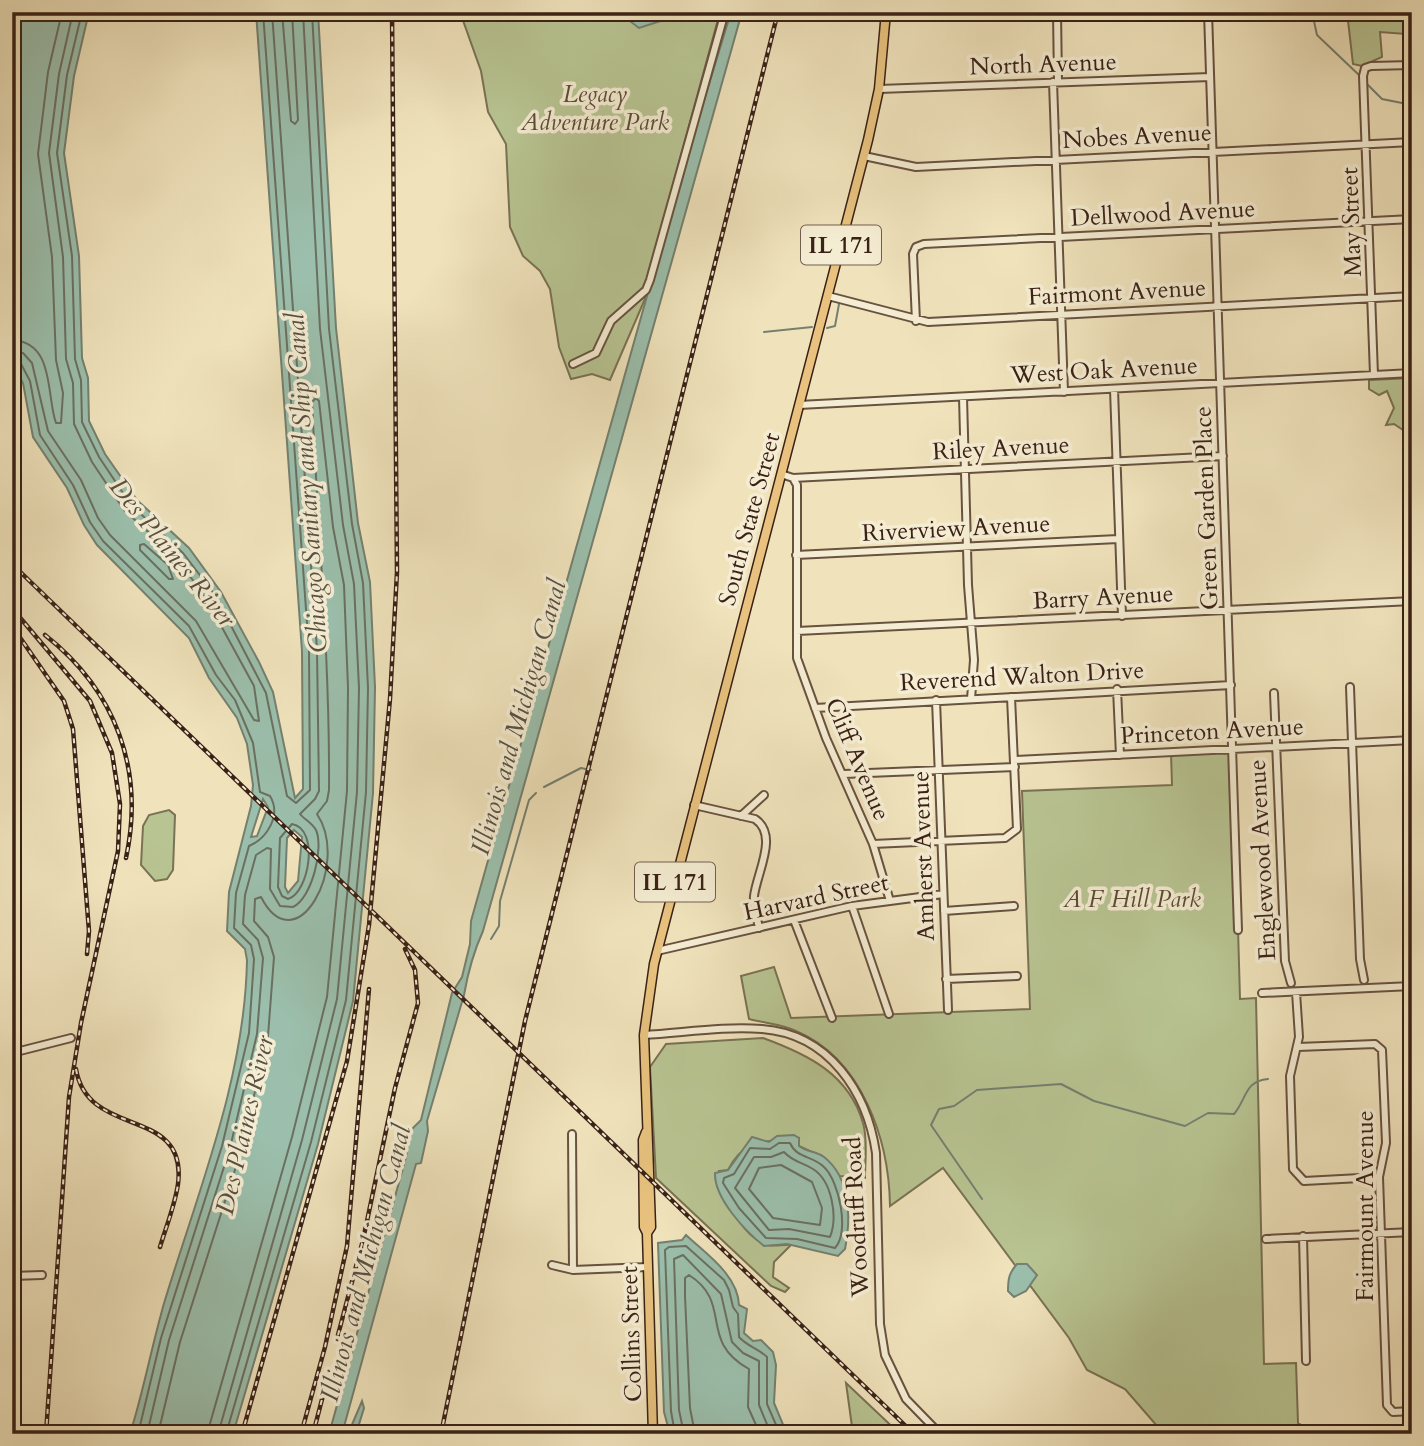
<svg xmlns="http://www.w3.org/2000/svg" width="1424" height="1446" font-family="Cardo,serif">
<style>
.green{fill:#b8c492;stroke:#797254;stroke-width:2}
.water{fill:#9bbfac;stroke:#748070;stroke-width:2;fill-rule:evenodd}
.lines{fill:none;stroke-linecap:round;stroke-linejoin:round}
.shore{stroke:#6a7061;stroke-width:2}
.stream{stroke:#748070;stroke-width:2}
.minor-casing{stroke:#685240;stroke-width:10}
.major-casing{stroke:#3a2116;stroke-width:11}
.minor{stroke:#f5edd3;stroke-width:6}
.major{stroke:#e8c27e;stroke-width:8}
.rail-casing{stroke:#3a2116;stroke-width:4.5}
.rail{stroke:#f5edd3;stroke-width:2;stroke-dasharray:5;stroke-linecap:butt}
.labels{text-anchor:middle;stroke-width:7;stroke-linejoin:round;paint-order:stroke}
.shield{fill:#f5edd3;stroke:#725e4f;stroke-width:2}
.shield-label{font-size:23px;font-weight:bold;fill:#3a2116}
.street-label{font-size:24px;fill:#3a2116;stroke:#f5edd3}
.park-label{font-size:24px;font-style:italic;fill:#5a4a35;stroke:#f5edd3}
.water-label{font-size:26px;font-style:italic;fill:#575043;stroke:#f5edd3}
</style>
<rect width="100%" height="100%" fill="#f0e3bc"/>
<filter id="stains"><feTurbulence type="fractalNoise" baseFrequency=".00286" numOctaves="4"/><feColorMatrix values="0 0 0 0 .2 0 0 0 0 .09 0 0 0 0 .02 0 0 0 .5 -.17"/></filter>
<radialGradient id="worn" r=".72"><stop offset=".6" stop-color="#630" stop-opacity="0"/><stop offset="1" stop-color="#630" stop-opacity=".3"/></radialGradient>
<path class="green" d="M460 12H720L649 273 648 292 610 380 592 374 571 379 559 347 550 289 540 271 523 256 510 227 506 144 488 112 481 71Z
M1347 12H1412V23L1406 34 1380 32 1382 57 1362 66 1353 64Z
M1412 378V428L1403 430 1394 424 1386 425 1394 408 1387 391 1379 395 1369 389V380Z
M1233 751 1240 999 1256 998 1264 1364 1296 1363 1298 1423 1316 1434H1164L1125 1389 1087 1370 1069 1338 943 1168 890 1206C889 1139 862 1059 796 1031 782 1024 764 1023 749 1019L741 976 774 967 791 1018 1030 1009 1022 791 1172 785 1171 753Z
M169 810 175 815 173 870 167 879 155 881 141 865 143 826 149 815Z
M763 1038C807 1054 849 1074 863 1123 868 1139 865 1161 865 1178L839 1176 825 1158 799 1146V1138C767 1142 745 1137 728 1170L719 1171C728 1197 738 1236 768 1245 775 1247 783 1244 791 1245L774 1262 773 1277 789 1288 785 1292 771 1286 656 1178 650 1067 666 1044Z
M846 1383 900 1434H853Z"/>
<path class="water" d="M12 12H89L74 76 64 153 79 256 82 358 88 378 89 421 105 454 137 500 189 548 221 592 259 662 273 692 295 798 303 789 302 651 256 12H318L336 328 358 523 370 582 375 687 373 793 353 1001 318 1144 233 1434H130C144 1390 152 1344 165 1300 199 1189 245 1077 247 960L245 949 227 931 229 892 251 806 253 785 247 744 237 718 209 678 189 638 97 545 84 525 67 488 33 437 23 383 12 363ZM263 799 268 807 257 836 251 837ZM294 830 302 837 298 881 288 893 285 887 287 838Z
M618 12H689L639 28Z
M731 12H742L483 931C473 953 468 972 464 995L427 1121 428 1131 421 1163 416 1164 342 1434H329L406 1157 409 1132 421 1120 452 993 462 977 470 944 471 921 678 186Z
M794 1135 799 1138V1146C806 1152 816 1151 824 1157 851 1178 851 1218 845 1249L838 1256 787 1244 764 1246C745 1231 714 1198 715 1173L728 1170 752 1137 769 1142 777 1136Z
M686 1235C706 1254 738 1275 739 1305L747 1309 744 1333 753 1341 761 1340 773 1352 776 1365 774 1403 787 1434H670L664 1412 658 1243 682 1240Z
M1017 1264H1027L1037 1275 1026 1291 1014 1297 1008 1291C1008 1279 1009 1273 1017 1264Z
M362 1401 364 1408 356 1434H348Z"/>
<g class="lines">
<path class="shore" d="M82 12 67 75 57 153 72 256 75 359 81 380 82 422 99 457 131 505 183 553 215 595 266 693 287 796 296 803 310 790 309 651 263 12
M282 12 291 121 295 124 298 120 292 12
M12 340C55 342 46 395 56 423H61L63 393 56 360 52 257 38 154 48 72 62 12
M12 351 23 353 32 363 48 431 81 480 98 518 110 535 196 621 254 720 259 721 254 686 207 600 177 558 124 510 92 462 74 424 73 383 66 359 63 257 49 153 59 74 73 12
M12 359 20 362 30 381 40 435 73 485 90 522 103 541 189 626 216 675 235 700 253 743 260 792 270 796C282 816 266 839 249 846L236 893 234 928 251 945 254 959 249 1033 222 1146 161 1338 138 1434
M144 544 168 565 173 579H169L140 550V545Z
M292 824C320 829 309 893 288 899L282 896 278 887 280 838Z
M779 1143H790C797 1159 812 1155 824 1167 839 1181 850 1232 835 1248L797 1239 766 1238 739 1208 723 1183 724 1178 734 1174 750 1148 770 1149Z
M784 1152C793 1162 802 1162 813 1169 832 1181 838 1217 830 1237L789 1229 769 1230 735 1188 754 1157H771Z
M781 1165 812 1182 822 1208 820 1225 773 1218 749 1189 759 1168Z
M147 1434 169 1340 230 1148 257 1034 263 958 258 940 243 924 245 895 256 855 267 848 271 849 270 889 280 906 293 907C312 898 324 848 316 830 312 823 304 819 300 814L315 799 319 791 317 650 272 12
M158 1434 180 1342 241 1151 268 1036 274 957 268 937 254 921 255 899 261 897C296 965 351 865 317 814L327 801 329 790C330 660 318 531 312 402L316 398 319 401 333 527 344 585 348 688 347 791 327 997 292 1137 207 1434
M218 1434 302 1140 337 999 357 792 359 688 354 584 343 525 320 329 303 12
M226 1434 311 1142 346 1000 366 792 368 688 363 583 352 524 329 329 312 12
M675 1434 671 1411 665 1250 669 1247 686 1246 724 1280 729 1290 733 1307 738 1314 739 1337C748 1347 758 1348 767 1357V1404L780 1434
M684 1434 679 1410 674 1259 683 1255 721 1294 732 1342 743 1353 759 1361V1405L771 1434
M695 1434 690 1408 685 1296V1278L689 1275C734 1304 697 1340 749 1369L748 1407 760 1434"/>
<path class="stream" d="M1312 12 1317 35 1360 76
M1367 84 1382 99 1412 105
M827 328 835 326 839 304
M764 332 812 327
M544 787 581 768 591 770
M491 939 499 926 500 901 529 800 536 793
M982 1199 931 1125 939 1109 954 1106 977 1090 1061 1084 1094 1101 1185 1126 1208 1113 1234 1114C1247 1099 1244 1081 1268 1079"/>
<g class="minor-casing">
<path id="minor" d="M1057 12 1058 82
M1208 12 1238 930
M886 14 940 12
M1053 82 1064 392
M879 89 1210 77
M864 156 916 167 1412 142
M828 296 928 322 1412 296
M916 321 913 254 916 247 924 244 1412 219
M573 364 596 353 611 321 646 290 650 280 725 12
M1374 375 1363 76 1365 68 1371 66 1412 65
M1114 389 1122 616
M963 397 968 585 974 660 971 699
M799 405 1412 373
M781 474 793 478 1223 456
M793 478 797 485V658L826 738 873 844 890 901
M796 555 1118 539
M797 631 1412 601
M1350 687 1360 959 1364 980
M1117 689 1120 755
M1274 693 1285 961 1291 983
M936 700 948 1010
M815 708 1231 685
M1014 760 1412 740
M844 774 1015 767
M694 805 755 819C779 835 757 872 754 896 753 906 757 918 759 928
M741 816 764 795
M873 844 1005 838 1017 829 1011 697
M852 906 889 1014
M944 911 1014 906
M794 920 832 1018
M657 951 852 906 943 894
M946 979 1017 976
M1296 992 1299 1037 1290 1076 1293 1169 1304 1181 1379 1177
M1262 993 1412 986
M644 1035C682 1033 723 1026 762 1029 829 1034 867 1092 876 1153L880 1324 885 1355 906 1399 940 1434
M1298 1047 1375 1044 1382 1050 1386 1143 1379 1177 1387 1405 1393 1412 1412 1411
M12 1053 71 1038
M572 1134 573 1270
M1303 1236 1306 1361
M1266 1239 1412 1232
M552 1265 573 1270 648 1267
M12 1276 42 1275"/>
</g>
<g class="major-casing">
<path id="major" d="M646 1132 643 1140 644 1227 647 1233 653 1434
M647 1233 651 1227 644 1035 654 964 868 140 879 89 886 12"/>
</g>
<use href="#minor" class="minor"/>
<use href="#major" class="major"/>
<g class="rail-casing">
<path id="rail" d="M12 564 914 1434
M12 608 90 701 112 753 120 804 118 851 81 1023 69 1097 46 1434
M12 626 64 701 73 729 89 931 87 954
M45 635C116 691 145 770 126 858
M76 1069C88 1140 188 1105 178 1184 175 1205 166 1227 160 1247
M338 1335 363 1240 395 1088 418 1003 415 970 405 949
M242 1434 347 1061 369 925 390 699 397 572 392 12
M301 1434 325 1347 347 1246 369 989
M313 1434 327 1380
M441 1434 525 1021 778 12"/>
</g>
<use href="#rail" class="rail"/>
</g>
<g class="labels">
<g class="shield">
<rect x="801" y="225.5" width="80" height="39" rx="5"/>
<rect x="635" y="862.5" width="80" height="39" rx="5"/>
</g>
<g class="shield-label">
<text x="841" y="253">IL 171</text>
<text x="675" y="890">IL 171</text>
</g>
<g class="street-label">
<text transform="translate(1043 64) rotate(-2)" y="8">North Avenue</text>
<text transform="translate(1137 136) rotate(-3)" y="8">Nobes Avenue</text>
<text transform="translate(1163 213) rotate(-3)" y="8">Dellwood Avenue</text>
<text transform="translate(1351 222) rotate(-92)" y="8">May Street</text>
<text transform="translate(1117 292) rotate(-3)" y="8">Fairmont Avenue</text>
<text transform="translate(1104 370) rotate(-3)" y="8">West Oak Avenue</text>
<text transform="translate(1001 448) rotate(-3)" y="8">Riley Avenue</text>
<text transform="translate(1206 508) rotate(-92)" y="8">Green Garden Place</text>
<text transform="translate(749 519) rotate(-75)" y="8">South State Street</text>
<text transform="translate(956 528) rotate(-3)" y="8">Riverview Avenue</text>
<text transform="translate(1103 597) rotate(-3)" y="8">Barry Avenue</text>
<text transform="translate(1022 676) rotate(-3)" y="8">Reverend Walton Drive</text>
<text transform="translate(1212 731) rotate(-3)" y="8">Princeton Avenue</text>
<text transform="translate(858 759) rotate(67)" y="8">Cliff Avenue</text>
<text transform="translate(923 856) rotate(-92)" y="8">Amherst Avenue</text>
<text transform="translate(1262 860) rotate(-93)" y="8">Englewood Avenue</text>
<text transform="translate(816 897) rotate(-12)" y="8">Harvard Street</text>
<text transform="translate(1365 1206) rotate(-90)" y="8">Fairmount Avenue</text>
<text transform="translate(856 1217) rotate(-93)" y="8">Woodruff Road</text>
<text transform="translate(631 1334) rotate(-92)" y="8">Collins Street</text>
</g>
<g class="park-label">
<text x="595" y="102">Legacy<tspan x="595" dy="28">Adventure Park</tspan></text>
<text x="1132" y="907">A F Hill Park</text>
</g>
<g class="water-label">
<text transform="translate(306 483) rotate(-94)" y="9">Chicago Sanitary and Ship Canal</text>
<text transform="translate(173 552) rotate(51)" y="9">Des Plaines River</text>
<text transform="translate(518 717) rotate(-74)" y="9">Illinois and Michigan Canal</text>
<text transform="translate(244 1125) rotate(-77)" y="9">Des Plaines River</text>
<text transform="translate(365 1263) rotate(-75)" y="9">Illinois and Michigan Canal</text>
</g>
</g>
<rect width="1424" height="1446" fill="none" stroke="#f0e3bc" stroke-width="42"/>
<rect x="14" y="14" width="1396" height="1418" fill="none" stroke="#3a2116" stroke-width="3.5"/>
<rect x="21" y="21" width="1382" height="1404" fill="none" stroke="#3a2116" stroke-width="2"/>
<rect width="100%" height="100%" filter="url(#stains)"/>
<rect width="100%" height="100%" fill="url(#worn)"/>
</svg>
